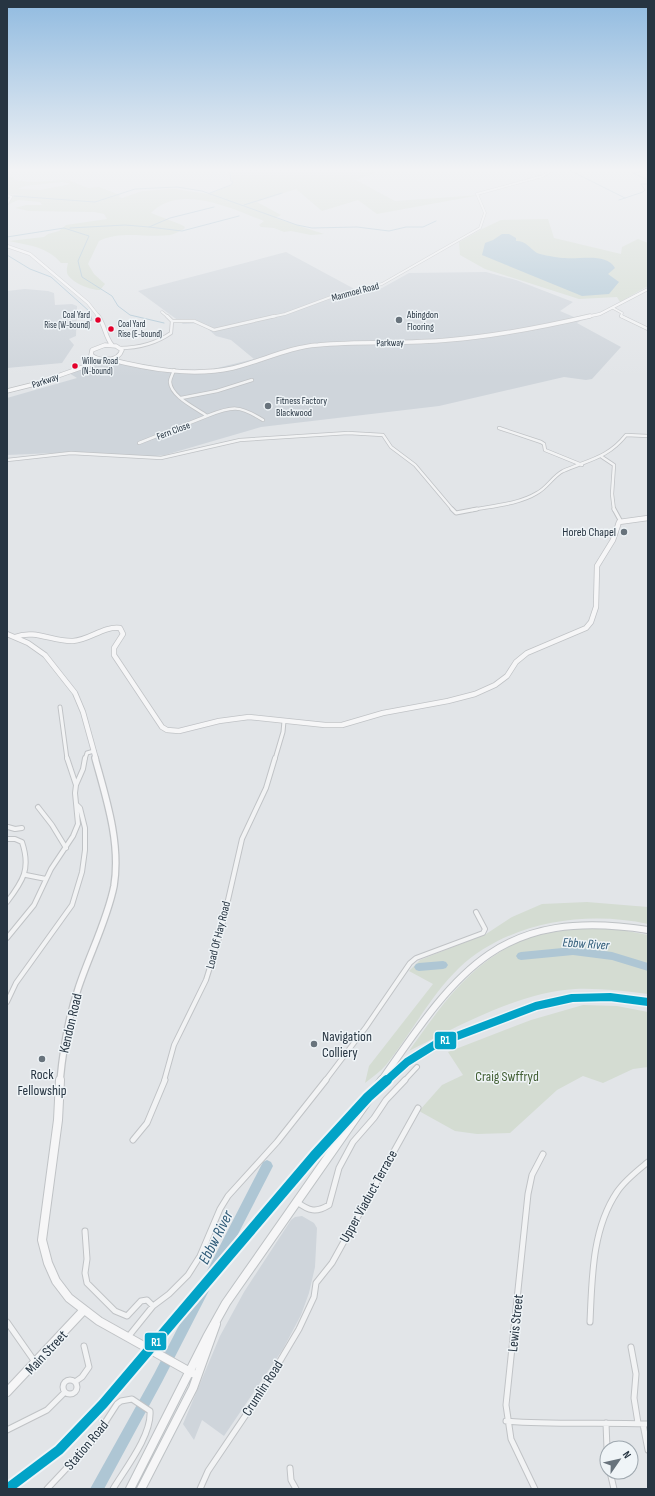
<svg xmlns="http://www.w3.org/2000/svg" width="655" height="1496" font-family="'Sofia Sans Condensed',sans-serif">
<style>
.built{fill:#cfd5db}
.green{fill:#d4dcd2;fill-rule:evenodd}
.water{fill:#aec6d4}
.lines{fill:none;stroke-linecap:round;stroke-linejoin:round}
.stream{stroke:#aec6d4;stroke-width:1}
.river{fill:#aec6d4;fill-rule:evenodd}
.street-far4-casing{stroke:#c0c3c6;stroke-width:3}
.street-far3-casing{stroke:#c0c3c6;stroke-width:4}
.street-far2-casing{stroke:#c0c3c6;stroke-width:5}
.street-far1-casing{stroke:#c0c3c6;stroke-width:6}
.street-casing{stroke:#c0c3c6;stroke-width:7}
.secondary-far4-casing{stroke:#c0c3c6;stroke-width:3.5}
.secondary-far3-casing{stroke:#c0c3c6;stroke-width:5}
.secondary-far2-casing{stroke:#c0c3c6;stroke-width:6}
.secondary-far1-casing{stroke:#c0c3c6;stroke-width:8}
.secondary-casing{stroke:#c0c3c6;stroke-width:10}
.primary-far1-casing{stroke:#bec2c5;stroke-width:8}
.primary-casing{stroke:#bec2c5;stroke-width:10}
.street-far4{stroke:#f2f3f4;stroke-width:2}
.street-far3{stroke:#f2f3f4;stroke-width:2.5}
.street-far2{stroke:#f2f3f4;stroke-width:3}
.street-far1{stroke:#f2f3f4;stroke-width:4}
.street{stroke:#f2f3f4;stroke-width:5}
.secondary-far4{stroke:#f6f6f7;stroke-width:2.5}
.secondary-far3{stroke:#f6f6f7;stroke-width:3.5}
.secondary-far2{stroke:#f6f6f7;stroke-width:4.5}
.secondary-far1{stroke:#f6f6f7;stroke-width:5.5}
.secondary{stroke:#f6f6f7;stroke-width:8}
.primary-far1{stroke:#f6f6f7;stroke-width:6}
.primary{stroke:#f6f6f7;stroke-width:8}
.rail-1-far1-casing{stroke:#eff4f7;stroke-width:11}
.rail-1-casing{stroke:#eff4f7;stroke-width:14}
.rail-1-far1{stroke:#02a3c7;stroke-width:8}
.rail-1{stroke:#02a3c7;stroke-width:10}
.bus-dot{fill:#e4002b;stroke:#eff4f7;stroke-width:1.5}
.poi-dot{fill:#68737c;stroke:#eff4f7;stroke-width:1.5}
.labels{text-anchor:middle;stroke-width:3;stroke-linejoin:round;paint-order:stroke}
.far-bus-label{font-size:9px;fill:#273542;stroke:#eff4f7;text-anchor:start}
.far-street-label{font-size:10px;fill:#273542;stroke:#eff4f7}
.far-poi-label{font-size:10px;fill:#273542;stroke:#eff4f7;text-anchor:start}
.poi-label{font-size:12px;fill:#273542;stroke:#eff4f7;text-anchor:end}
.street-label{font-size:12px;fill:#273542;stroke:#eff4f7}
.water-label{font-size:13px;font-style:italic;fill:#2f5b78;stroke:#eff4f7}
.near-street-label{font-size:14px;fill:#273542;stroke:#eff4f7}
.near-poi-label{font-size:14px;fill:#273542;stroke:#eff4f7;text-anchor:start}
.near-park-label{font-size:14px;fill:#425f34;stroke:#eff4f7}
.near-water-label{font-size:16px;font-style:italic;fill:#2f5b78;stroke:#eff4f7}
.line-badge{stroke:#eff4f7;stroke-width:1.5}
.badge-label{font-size:11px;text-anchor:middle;font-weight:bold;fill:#fff}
</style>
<rect width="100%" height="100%" fill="#e2e5e8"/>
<path class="built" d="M286 252 360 292 382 288 409 273 486 272 516 280 573 302 560 311 574 317 580 321 577 323 621 347 592 379 586 380 564 377 439 406 261 427 165 455 147 457 77 452 7 455V398L77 378 69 373 88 365 111 361 142 367 205 371 254 359 231 340 216 336 201 323 183 324 138 291Z
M25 289 48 291 54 293 55 305 72 304 77 306 76 336 69 339 74 345 62 363 7 368V291Z
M302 1216 314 1223 317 1228 315 1267 309 1293 301 1315 283 1349 224 1436 202 1420 194 1440 183 1424 220 1336 244 1292 291 1220 295 1217Z"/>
<path class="green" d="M233 168H372L376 172 375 173 356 180 395 201 480 195 377 214 358 200 322 211 296 189 257 202 281 215 275 218 324 234 311 235 291 231 284 232 274 228 261 227 259 225 264 221C232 209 180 183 151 213L182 225 185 227 184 229C179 231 175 234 170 235 146 238 121 230 99 241L88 264 94 274 105 284 100 290C90 290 73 283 68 275 66 272 67 267 68 263H61C48 247 28 245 9 241L44 237 48 234 59 231 66 225 107 219 104 214 94 212 29 211 15 208 26 205H42L40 202 18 200 7 205V195H24L7 194V177H13L14 180 30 182 68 180 88 188 99 187 120 195 119 197 122 198 142 191 174 189 209 194 231 185 233 183 230 173ZM62 182 71 184 40 190 18 189 25 186Z
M548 219 554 238 621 254 622 247 638 239 648 243V286L620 302 617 297 579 299 485 269 460 255 459 242 482 229 501 220Z
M587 902 648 907V924C585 910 508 922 459 968 430 996 411 1034 386 1065 380 1072 372 1077 365 1083L369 1066 433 984 409 971 420 960 486 934 512 917 542 904Z
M588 927 622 930 648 935V994C624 991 599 988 575 989 520 992 458 1026 409 1051 439 1009 465 970 512 945 534 933 563 931 588 927Z
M583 1005 617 1006 648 1012V1067L633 1069 603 1083 583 1076 557 1090 510 1133 477 1134 455 1131 419 1111 442 1085 463 1075 448 1052 531 1020Z"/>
<path class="water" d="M502 234H509L516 238V241C527 241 529 248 537 253 542 255 559 258 565 258 579 260 606 252 615 268L608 274 619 282 609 294 582 296 482 255 485 243 493 240Z"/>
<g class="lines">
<path class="stream" d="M565 168 625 198
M648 170 633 173 648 180
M210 193 231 185 233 182 231 181 230 173 233 168
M14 196 95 202 135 189 177 187 202 191 297 225 312 228 357 227 389 231 406 227H423L436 221
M619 200 643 192 645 190 641 184H648
M244 205 282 193
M149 227 182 231 239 216
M70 228 125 225 149 227 170 218 214 207
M7 237 64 228 89 236 78 261 82 277 112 296 118 306 130 315 164 323
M7 255 30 269 51 277 89 311 92 320 89 321"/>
<path class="river" d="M573 947 612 952 648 963V971L612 960 573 955 521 960 518 959 516 956 518 953 521 952Z
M443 961 446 962 448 965 446 968 443 969 419 971 416 970 414 967 416 964 419 963Z
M267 1160 271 1162 273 1166 271 1170 162 1382 104 1489H90L154 1374 263 1162Z"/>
<g class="street-far4-casing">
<path id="street-far4" d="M7 195 11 197 7 204
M613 308 622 313 621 316 623 317
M162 312 168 317
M271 317 285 314 331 297 382 284 480 228 485 213 477 194 543 176 555 168"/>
</g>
<g class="street-far3-casing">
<path id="street-far3" d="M621 316 648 329
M172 321H194L214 330 275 316
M120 348C139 348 155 344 171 333L172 321 167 316
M181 398 217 391 252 380
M207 416C233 406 239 405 263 420
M499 428 541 442 544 444 545 450 582 465
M139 443 207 416C196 408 171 397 170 382 170 378 173 374 174 370
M602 457 614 465 612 494 614 510
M7 460 71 453 161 458 240 440 348 433 383 435 391 447 415 465 453 510
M472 510C493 506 519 504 537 493 547 488 553 476 563 471 588 460 608 458 626 435L648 436"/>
</g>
<g class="street-far2-casing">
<path id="street-far2" d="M452 509 456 513 477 509
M614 509 620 520
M60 707 67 759
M85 759 87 753 94 751
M275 759 283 732 284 721"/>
</g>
<g class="street-far1-casing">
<path id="street-far1" d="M67 758 76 785
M38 807 52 825 66 848
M8 827 15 829 22 828
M7 839H15L22 842C31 869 23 881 7 902
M26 875 46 879
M7 938 34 905 51 869 73 836 78 824 75 793 76 785 83 769 85 758
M7 1002 16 983 72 905 82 872 85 850V828L80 808 77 805
M164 1081 174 1045 206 980 220 935 242 839 266 788 275 758
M325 1081 366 1027 410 963 416 958 483 933 485 929 476 912
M404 1081 417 1067"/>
</g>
<g class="street-casing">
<path id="street" d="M133 1140 147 1123 165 1080
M297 1202C309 1211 316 1213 329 1205L339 1168 353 1142 374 1118 386 1100 405 1080
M85 1231 87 1259 85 1273 87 1283 115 1311 127 1316 141 1301 147 1300 153 1306
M7 1322 35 1362
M590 1322C592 1278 592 1229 617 1192 625 1180 637 1171 648 1162
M128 1337 153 1306 169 1294 188 1275 200 1256 220 1209 228 1196 277 1142 326 1080
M631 1347 636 1374 634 1398 638 1423
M63 1387a7 7 0 1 1 14 0a7 7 0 1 1-14 0Z
M75 1382 82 1377 89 1367 84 1346
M506 1421C553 1425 601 1422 648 1424
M606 1423 607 1449
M643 1424 648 1450
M7 1430 47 1410 65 1392
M290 1468 291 1480 296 1489
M610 1472 614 1489
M47 1489 95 1438 117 1404 121 1401 132 1399 150 1411C152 1435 125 1469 113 1489
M200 1489 208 1471 264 1388 299 1329 314 1297 316 1283 332 1263 418 1108
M535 1489 511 1439 506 1405 528 1194 532 1175 543 1154"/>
</g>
<g class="secondary-far4-casing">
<path id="secondary-far4" d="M7 246 30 254 88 303 99 317
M586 317 600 314 648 289"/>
</g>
<g class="secondary-far3-casing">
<path id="secondary-far3" d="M98 316C105 325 105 337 112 345
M105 345 116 346 122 350C118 362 100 362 91 355L92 350Z
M108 359C148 369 192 377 233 368 262 361 289 347 318 345 361 341 405 344 448 340 496 336 543 327 590 316
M7 391 35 384 103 360"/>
</g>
<g class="secondary-far2-casing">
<path id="secondary-far2" d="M7 634 28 643 45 655 75 693 83 712 96 759
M15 637C35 629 53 642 73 641 90 640 103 626 120 628L123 634 114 648V655L162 727 167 730 179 731 219 721 249 717 325 725H342L383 713 448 701 475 694 495 685 507 676 516 662 527 653 586 628 591 622 596 607 597 566 613 540 619 522 648 518"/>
</g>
<g class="secondary-far1-casing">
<path id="secondary-far1" d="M60 1081C63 1049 68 1019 78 989 89 955 107 921 114 886 121 843 106 798 95 758"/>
</g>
<g class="secondary-casing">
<path id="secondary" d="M60 1080 58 1120 42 1240 48 1263 56 1281 69 1298 99 1321 192 1373
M7 1392 83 1311"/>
</g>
<g class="primary-far1-casing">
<path id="primary-far1" d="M381 1081C458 970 499 907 648 930"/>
</g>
<g class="primary-casing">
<path id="primary" d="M130 1489 207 1337 226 1303 382 1080
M141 1489 193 1388 216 1324"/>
</g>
<use href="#street-far4" class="street-far4"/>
<use href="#street-far3" class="street-far3"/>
<use href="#street-far2" class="street-far2"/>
<use href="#street-far1" class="street-far1"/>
<use href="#street" class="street"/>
<use href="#secondary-far4" class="secondary-far4"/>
<use href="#secondary-far3" class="secondary-far3"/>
<use href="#secondary-far2" class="secondary-far2"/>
<use href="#secondary-far1" class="secondary-far1"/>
<use href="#secondary" class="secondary"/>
<use href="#primary-far1" class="primary-far1"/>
<use href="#primary" class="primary"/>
<g class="rail-1-far1-casing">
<path id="rail-1-far1" d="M386 1081 407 1062 436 1044 536 1006 572 998 610 997 648 1002"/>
</g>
<g class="rail-1-casing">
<path id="rail-1" d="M7 1489 59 1450 103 1404 314 1156 368 1097 387 1080"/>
</g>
<use href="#rail-1-far1" class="rail-1-far1"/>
<use href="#rail-1" class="rail-1"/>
</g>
<linearGradient id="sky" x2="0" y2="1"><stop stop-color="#91bbe0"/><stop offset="0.45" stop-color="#f2f3f5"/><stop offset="1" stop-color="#f2f3f5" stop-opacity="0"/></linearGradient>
<rect width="655" height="377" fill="url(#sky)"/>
<g class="bus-dot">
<circle cx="98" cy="320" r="3.5"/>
<circle cx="111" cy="329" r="3.5"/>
<circle cx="75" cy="366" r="3.5"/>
</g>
<g class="poi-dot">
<circle cx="399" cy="320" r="4"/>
<circle cx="268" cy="406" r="4"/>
<circle cx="624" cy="532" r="4"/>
<circle cx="314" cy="1044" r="4"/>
<circle cx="42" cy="1059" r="4"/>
</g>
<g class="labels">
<g class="far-bus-label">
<text x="90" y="318" text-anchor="end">Coal Yard<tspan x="90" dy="10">Rise (W-bound)</tspan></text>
<text x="118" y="327">Coal Yard<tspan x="118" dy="10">Rise (E-bound)</tspan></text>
<text x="82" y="364">Willow Road<tspan x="82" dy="10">(N-bound)</tspan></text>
</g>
<g class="far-street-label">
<text transform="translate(355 291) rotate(-15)" y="4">Manmoel Road</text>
<text transform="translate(390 342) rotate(-1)" y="4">Parkway</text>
<text transform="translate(45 380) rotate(-19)" y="4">Parkway</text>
<text transform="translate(173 430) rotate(-21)" y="4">Fern Close</text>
</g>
<g class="far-poi-label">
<text x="407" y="318">Abingdon<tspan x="407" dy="12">Flooring</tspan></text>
<text x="276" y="404">Fitness Factory<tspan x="276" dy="12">Blackwood</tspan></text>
</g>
<g class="poi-label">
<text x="616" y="536">Horeb Chapel</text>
</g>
<g class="street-label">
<text transform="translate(218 935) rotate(-76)" y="4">Load Of Hay Road</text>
</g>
<g class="water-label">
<text transform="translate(586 943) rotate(4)" y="5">Ebbw River</text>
</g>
<g class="near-street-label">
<text transform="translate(70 1023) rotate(-77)" y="5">Kendon Road</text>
<text transform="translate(368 1196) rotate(-61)" y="5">Upper Viaduct Terrace</text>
<text transform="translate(515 1323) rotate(-84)" y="5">Lewis Street</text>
<text transform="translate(46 1352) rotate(-47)" y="5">Main Street</text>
<text transform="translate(262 1388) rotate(-57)" y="5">Crumlin Road</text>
<text transform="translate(86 1445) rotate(-50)" y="5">Station Road</text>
</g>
<g class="near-poi-label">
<text x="322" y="1041">Navigation<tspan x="322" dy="16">Colliery</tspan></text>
<text x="42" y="1079" text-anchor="middle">Rock<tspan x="42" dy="16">Fellowship</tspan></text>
</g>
<g class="near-park-label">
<text x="507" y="1081">Craig Swffryd</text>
</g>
<g class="near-water-label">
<text transform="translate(215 1237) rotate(-63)" y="6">Ebbw River</text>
</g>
</g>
<g class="line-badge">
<rect x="434" y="1031" width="23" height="19" rx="4" fill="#02a3c7"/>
<rect x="144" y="1332" width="23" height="19" rx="4" fill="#02a3c7"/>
</g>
<g class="badge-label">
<text x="445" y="1044">R1</text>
<text x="156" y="1346">R1</text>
</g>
<rect width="655" height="1496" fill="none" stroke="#273542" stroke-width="16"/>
<g transform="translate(619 1460) rotate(56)"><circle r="19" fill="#eff4f7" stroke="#9fa8af"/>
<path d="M0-3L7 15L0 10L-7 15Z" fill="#68737c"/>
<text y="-6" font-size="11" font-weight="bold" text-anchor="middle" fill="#273542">N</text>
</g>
</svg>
